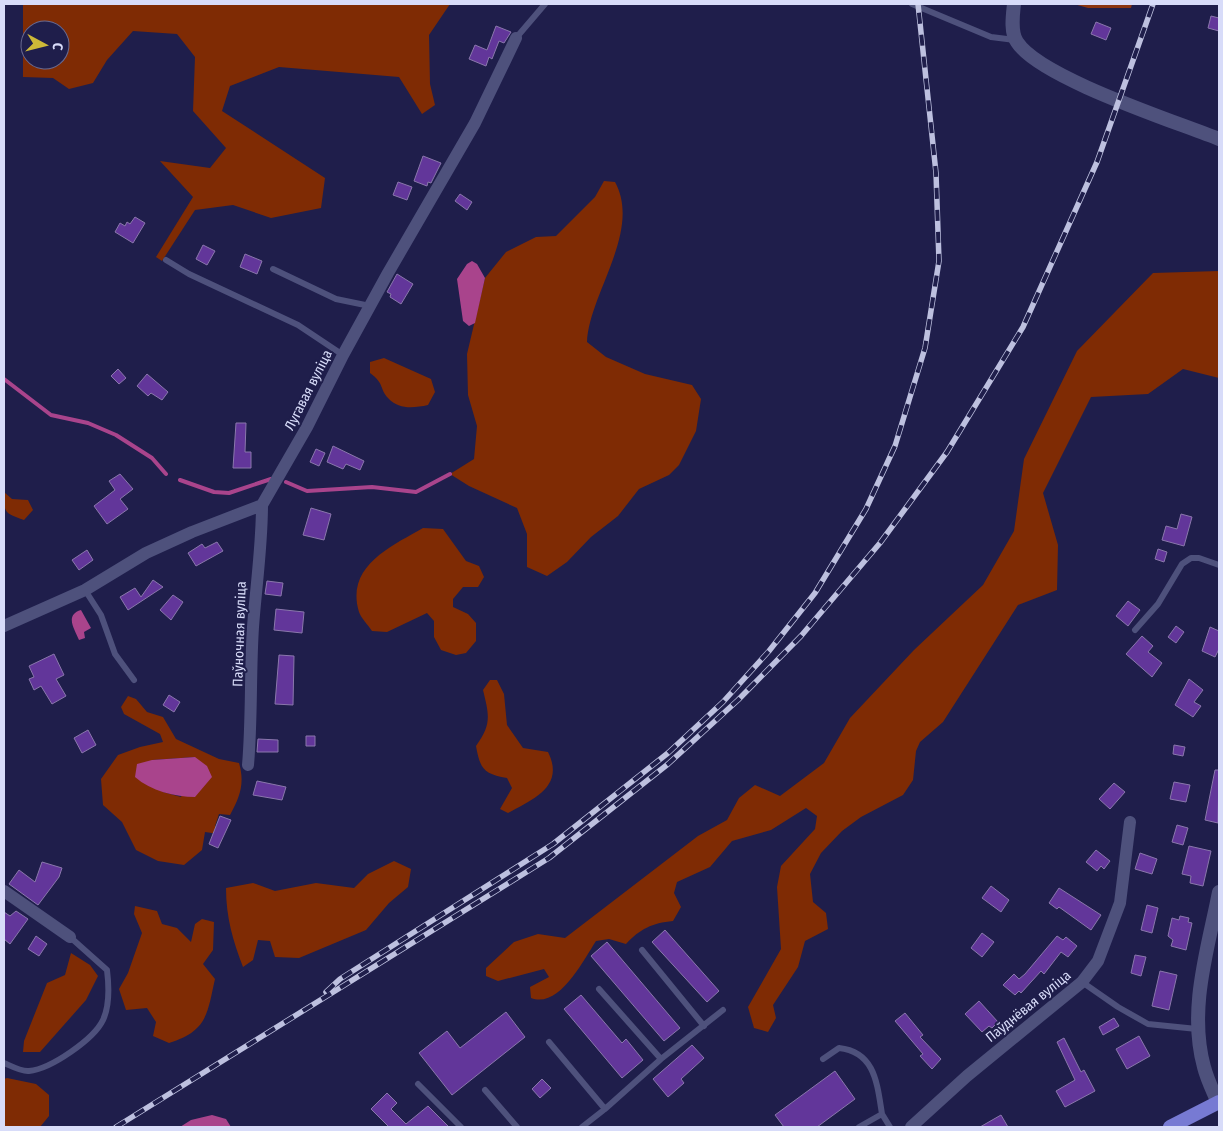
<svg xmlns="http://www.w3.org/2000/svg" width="1223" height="1131" font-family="'Fira Sans Condensed',sans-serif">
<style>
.green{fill:#7f2b04;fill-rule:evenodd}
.forest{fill:#8a3411}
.water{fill:#a9448c}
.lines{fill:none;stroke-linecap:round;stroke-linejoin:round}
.stream{stroke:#a9448c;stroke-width:4}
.building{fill:#62369a;stroke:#8a77ac}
.service{stroke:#4e517c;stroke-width:6}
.minor{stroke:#4e517c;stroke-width:12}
.tertiary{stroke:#4e517c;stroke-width:14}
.primary{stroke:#777ad3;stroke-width:14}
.rail-casing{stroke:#bdc0df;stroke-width:5.5}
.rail{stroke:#1f1e4b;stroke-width:4;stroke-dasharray:11;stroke-linecap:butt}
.labels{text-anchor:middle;stroke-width:4;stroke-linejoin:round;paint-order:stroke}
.street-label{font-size:14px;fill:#d8dcf9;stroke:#1f1e4b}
</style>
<rect width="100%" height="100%" fill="#1f1e4b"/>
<path class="green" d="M23 4H450L429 35 430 84 435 105 422 114 399 77 279 67 230 86 222 111 325 178 321 208 271 218 233 205 195 210 162 261 156 257 193 197 160 161 210 168 226 148 193 111 195 57 177 34 133 31 107 60 93 83 69 89 53 78 23 77ZM30 30H60V60H30Z
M604 181 615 182C642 231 589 294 587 342L606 357 645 374 692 385 701 399 696 431 679 465 669 475 639 489 618 516 591 537 567 562 547 576 527 567V534L517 508 469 486 450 474 474 459 477 426 468 395 467 354 485 278 506 252 536 237 556 236 595 197Z
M1219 271V378L1183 369 1148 394 1091 397 1043 493 1058 545 1057 590 1018 605 943 722 920 742 916 751 913 780 903 795 861 817 842 831 821 853 810 874 813 902 826 913 828 929 805 941 798 967 773 1005 776 1018 768 1032 754 1028 748 1007 781 949 777 887 781 866 815 829 817 816 806 808 771 830 732 841 710 867 677 882 674 893 681 907 673 921C652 923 640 929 626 944L609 939 596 941C583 961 559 1009 531 998L530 987 549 977 544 969 498 981 486 976V968L514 942 538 934 565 938 698 836 727 820 739 798 755 785 780 796 824 763 850 718 914 650 983 585 1014 531 1024 459 1077 351 1153 273Z
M384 358 431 379 435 392 428 405C414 408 399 410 388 398 379 388 385 384 370 373V362Z
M4 492 12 499 28 500 33 510 24 520C4 513 4 513 4 492Z
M423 528 443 529 466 561 479 566 484 577 478 587H463L453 599V607L468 614 476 623V641L466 653 456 655 441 650 434 637V621L427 613 387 632 372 631C368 625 361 618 359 612 345 566 392 546 423 528Z
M490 680H497L504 694 507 725 523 748 548 752C565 786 534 799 508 813L500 809 512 788 507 778C484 774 480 769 476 746 492 724 489 715 483 690Z
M128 696 136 699 147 712 163 717 176 739 219 759 239 763C245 783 240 797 230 815L219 814 215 826 220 829 219 834 205 832 202 850 184 865 158 861 136 850 122 822 103 805 101 779 118 755 140 747 163 742 160 734 124 714 121 707ZM195 757 181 797 163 792 152 760Z
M394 861 411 869 408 887 389 903 366 930 299 958 275 957 270 941 258 940 253 960 243 967C233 941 226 917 226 888L253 883 275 891 316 883 354 888 368 874Z
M135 906 157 911 162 924 177 928 191 942 195 924 202 919 214 922 213 950 203 964 215 979C207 1015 207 1031 169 1043L153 1036 156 1022 147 1008 126 1010 119 989 128 973 142 933 134 914Z
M71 953 90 965 98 976 86 1000 40 1052H23L24 1041 47 983 65 975Z
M7 1078 36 1084 49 1095V1116L40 1127H4V1079Z"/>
<path class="forest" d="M1074 4H1132L1131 8H1088Z"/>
<path class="water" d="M472 261 477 264 485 278 475 323 469 326 463 321 457 279 467 264Z
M81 610 91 628 84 632 85 638 79 640C75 630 64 615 81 610Z
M195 757 207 766 212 777 195 797C175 797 151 791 135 777L137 764 152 760Z
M212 1115 226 1119 231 1127H180L191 1120Z"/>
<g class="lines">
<path class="stream" d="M4 379 51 415 88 423 116 435 152 458 166 474
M180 480 214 492 229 493 271 479
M286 482 307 491 372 487 416 492 450 474"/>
</g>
<path class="building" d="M1211 16 1219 18V31L1208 28Z
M1096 22 1111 28 1106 40 1091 34Z
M496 26 511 32 504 43 499 41 492 59 489 57 486 66 469 59 475 45 487 50Z
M423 156 441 163 431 183 428 182 427 186 414 181Z
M398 182 412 187 407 200 393 195Z
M460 194 472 202 467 210 455 201Z
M135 217 145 223 133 243 115 232 120 223 125 226 127 222 130 224Z
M203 245 215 251 207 265 196 259Z
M245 254 262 261 257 274 240 267Z
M397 274 413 284 401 304 390 297 391 294 387 292Z
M118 369 126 378 119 384 111 376Z
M147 374 168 392 162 400 151 393 148 396 137 386Z
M236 423H246L245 452H251V468H233Z
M333 446 364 461 360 470 346 464 343 469 327 462Z
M316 449 325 453 319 466 310 462Z
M120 474 133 489 120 499 128 509 107 524 94 506 115 490 109 481Z
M311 508 331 514 324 540 303 535Z
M1181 514 1192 517 1184 546 1162 540 1166 526 1177 529Z
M217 542 223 551 196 566 188 553 202 544 205 548Z
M1158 549 1167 552 1164 562 1155 559Z
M87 550 93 560 79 570 72 560Z
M153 580 163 587 128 610 120 597 135 588 141 597Z
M267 581 283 583 281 596 265 594Z
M173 595 183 602 171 620 160 610Z
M1128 601 1140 610 1128 626 1116 616Z
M276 609 304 612 302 633 274 630Z
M1176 626 1184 632 1176 643 1168 637Z
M1210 627 1219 631V649L1215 657 1202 651Z
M1142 636 1153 646 1148 652 1162 663 1152 677 1126 654Z
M54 654 64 675 56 679 66 696 52 704 41 686 34 690 29 679 34 677 29 666Z
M279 655 294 656 293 705 275 704Z
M1189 679 1203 690 1194 702 1201 706 1193 717 1175 705Z
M169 695 180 702 174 712 163 705Z
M88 730 96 745 82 753 74 738Z
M306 736H315V746H306Z
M258 739 278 740V752H257Z
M1174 745 1185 747 1183 756 1173 754Z
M1215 770H1219L1218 823 1205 820Z
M257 781 286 787 282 800 253 795Z
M1174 782 1190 785 1186 802 1170 799Z
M1114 783 1125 792 1110 809 1099 799Z
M220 816 231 820 218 848 209 844Z
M1177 825 1188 828 1183 845 1172 842Z
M1189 846 1211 851 1203 886 1190 883 1191 876 1182 874Z
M1096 850 1110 861 1104 869 1101 866 1097 871 1086 862Z
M1140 853 1157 859 1152 874 1135 869Z
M42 862 62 868 59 877 38 905 9 884 19 870 35 882Z
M991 886 1009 900 1001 912 982 898Z
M1059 888 1101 915 1091 930 1059 907 1057 909 1049 903Z
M1147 905 1158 908 1152 933 1141 930Z
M16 911 28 919 10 944 4 939V912L10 916Z
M1180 916 1189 918 1188 922 1192 923 1186 950 1171 946 1173 940 1168 936 1172 918 1179 920Z
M665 930 719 991 707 1002 652 942Z
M982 933 994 942 982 957 971 948Z
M36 936 47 944 39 956 28 949Z
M1057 936 1063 940 1066 937 1077 946 1068 957 1061 952 1044 974 1041 971 1021 993 1019 991 1015 995 1003 985 1014 974 1019 979 1025 974Z
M607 942 680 1028 664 1041 591 956Z
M1135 955 1146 957 1141 976 1131 973Z
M1160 971 1177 975 1169 1010 1152 1006Z
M581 995 622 1043 626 1039 643 1060 622 1078 564 1009Z
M979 1001 998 1022 992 1028 989 1026 982 1032 965 1014Z
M506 1012 525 1037 452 1095 419 1053 447 1031 460 1048Z
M905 1013 923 1035 920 1037 941 1059 932 1069 920 1056 923 1054 895 1021Z
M1114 1018 1119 1026 1103 1035 1099 1027Z
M1139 1036 1150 1056 1127 1069 1116 1049Z
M1064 1038 1081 1072 1084 1070 1095 1091 1065 1107 1056 1091 1075 1080 1057 1042Z
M692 1045 704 1058 681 1079 684 1083 668 1097 653 1079Z
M835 1071 855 1099 817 1127H784L775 1115Z
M542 1079 551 1088 540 1098 532 1089Z
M387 1093 397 1103 391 1109 406 1124 428 1106 449 1127H389L371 1109Z
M1001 1115 1008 1127H980Z"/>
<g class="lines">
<path class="service" d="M912 4 991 37 1015 40
M516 38 545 4
M166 260 189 274 298 325 343 355
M273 269 336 299 370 306
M85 590 101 615 115 654 134 680
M1135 630 1158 604 1182 564 1191 558H1199L1219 565
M642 950 704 1026
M1082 982 1118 1007 1148 1024 1197 1029
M599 989 661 1059
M549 1042 605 1109 582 1127
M823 1059 839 1048C875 1052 877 1083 882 1114
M4 1063C11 1066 22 1072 29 1071 51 1069 94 1039 103 1020 110 1005 109 986 107 970L70 937
M418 1084 461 1127
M485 1090 517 1127
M605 1109 661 1059 723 1010
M859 1127 882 1114 890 1127"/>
<path class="minor" d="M4 626 85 590 146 553 192 532 262 505 307 427 343 355 388 273 475 123 516 38
M248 765C252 719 250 673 253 627 256 586 262 546 262 505
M4 891 70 937
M911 1127 967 1076 1082 982 1098 961 1120 903 1130 822"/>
<path class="tertiary" d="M1014 4C1013 14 1010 32 1017 42 1040 78 1174 121 1219 139
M1218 1103C1213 1091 1207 1079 1204 1067 1188 1009 1208 949 1219 892"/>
<path class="primary" d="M1170 1127 1219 1102"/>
<g class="rail-casing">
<path id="rail" d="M326 992 340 979 553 844 668 753 723 702 769 651 815 593 866 509 895 446 925 348 939 261 936 173 918 4
M116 1127 549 858 668 764 738 700 801 636 880 543 947 452 1023 327 1097 162 1153 4"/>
</g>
<use href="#rail" class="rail"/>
</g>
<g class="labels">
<g class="street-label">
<text transform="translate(308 390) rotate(-63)" y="5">Лугавая вуліца</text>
<text transform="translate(239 634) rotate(-88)" y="5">Паўночная вуліца</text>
<text transform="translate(1028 1006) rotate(-39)" y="5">Паўднёвая вуліца</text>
</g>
</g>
<rect width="1223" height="1131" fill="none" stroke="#d8dcf9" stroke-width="10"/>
<g transform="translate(45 45) rotate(97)"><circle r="24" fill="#1f1e4b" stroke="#696a91"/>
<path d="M0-4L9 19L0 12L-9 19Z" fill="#cdb938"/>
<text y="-8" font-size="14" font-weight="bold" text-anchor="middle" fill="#d8dcf9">С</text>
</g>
</svg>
